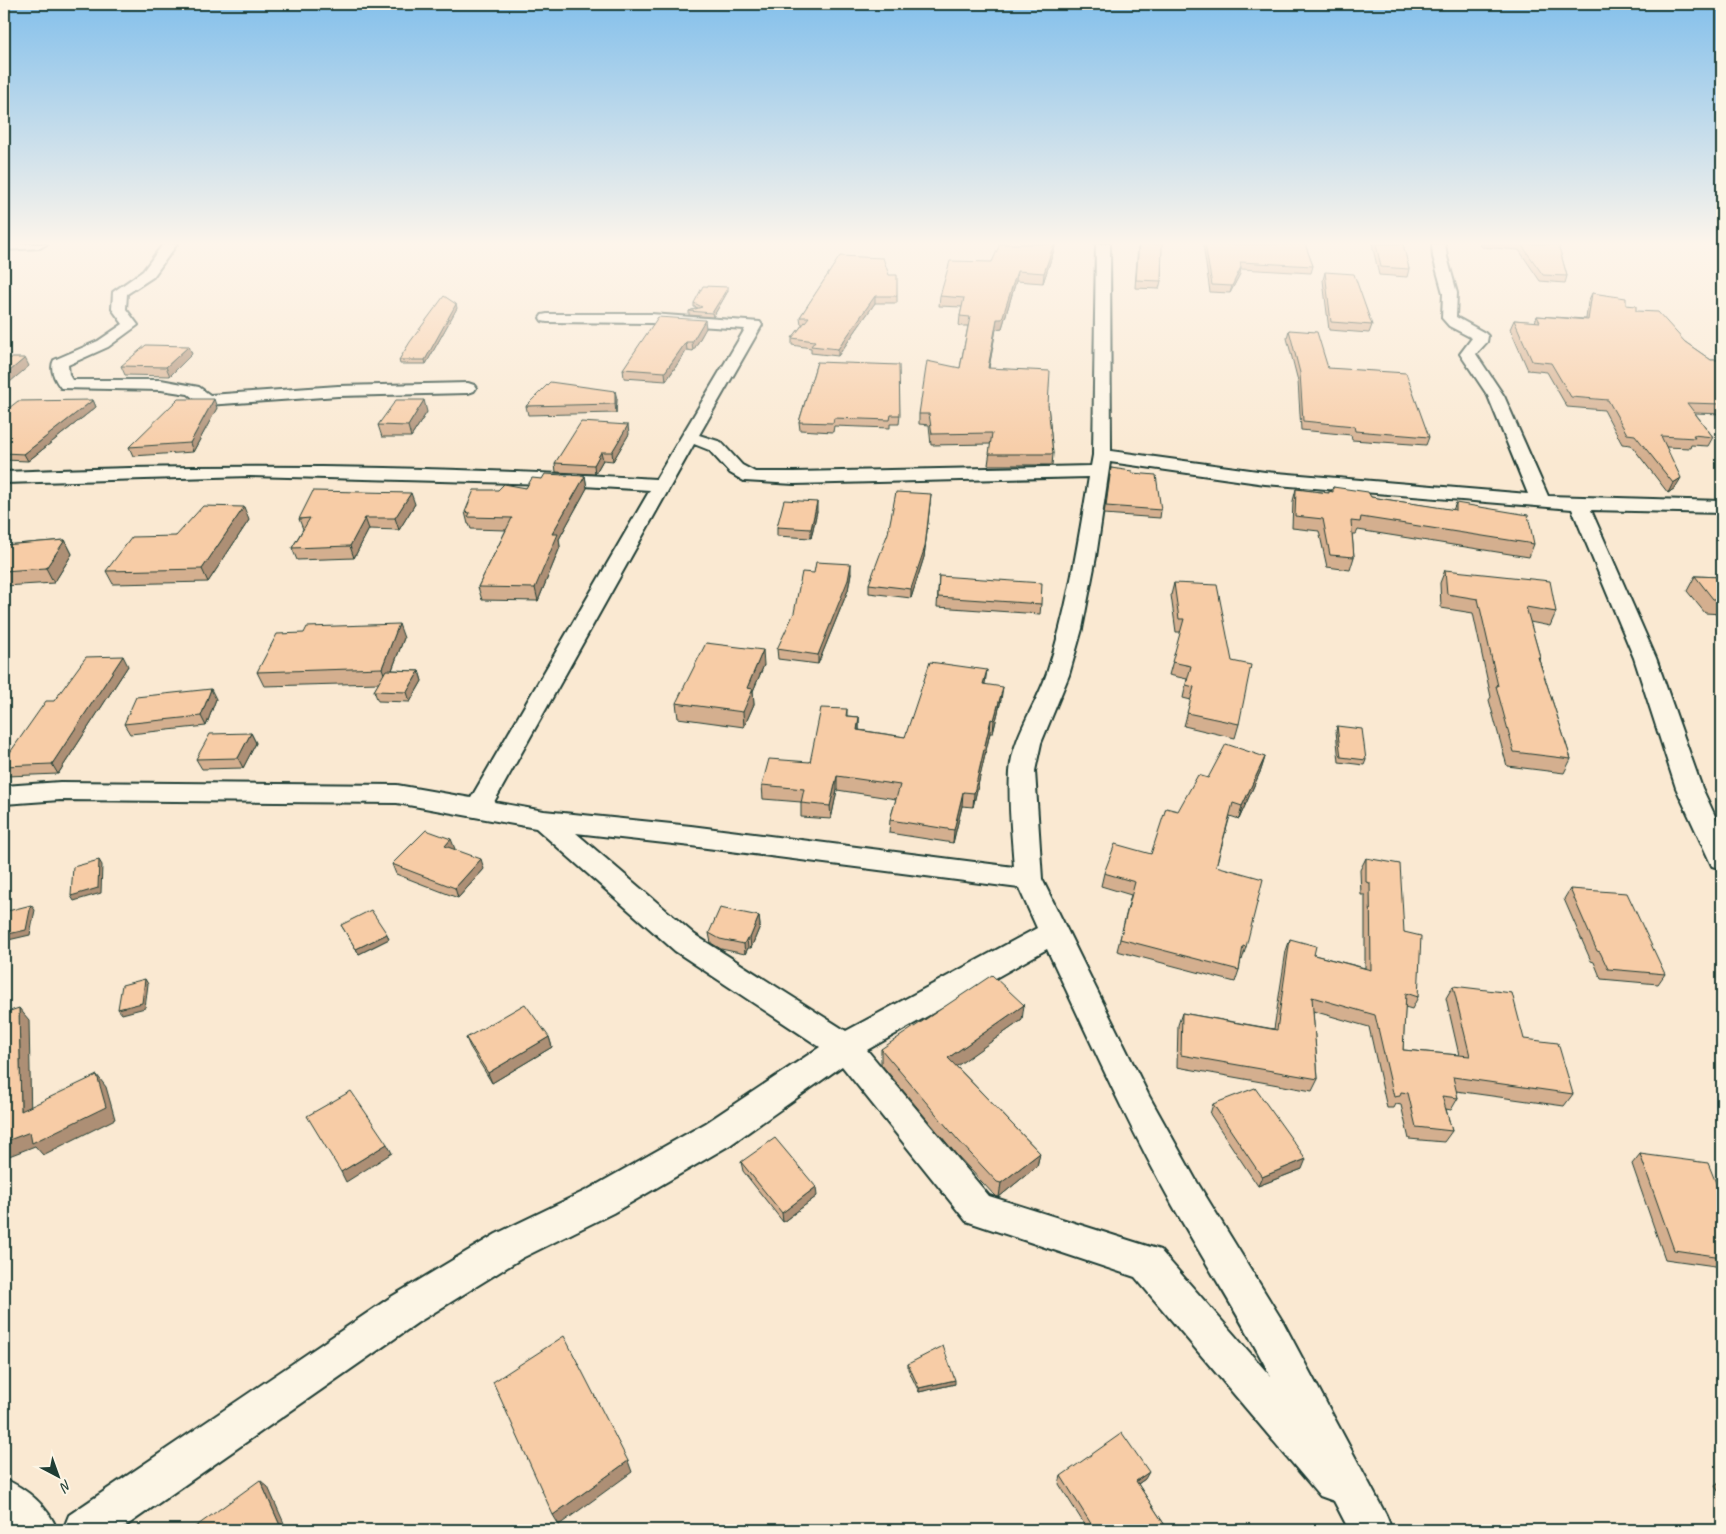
<svg xmlns="http://www.w3.org/2000/svg" width="1726" height="1534" font-family="Caveat,sans-serif">
<style>
.lines{fill:none;stroke-linecap:round;stroke-linejoin:round}
.minor-casing{stroke:#1f3d34;stroke-width:4}
.minor{fill:#fcf5e5;fill-rule:evenodd}
.wall{fill:#d4af8f;stroke:#1f3d34}
.shaded-wall{fill:#ad8f74;stroke:#1f3d34}
.building{fill:#f7cca6;stroke:#1f3d34}
</style>
<rect width="100%" height="100%" fill="#fae9d2"/>
<filter id="ink" filterUnits="userSpaceOnUse"><feTurbulence type="fractalNoise" baseFrequency=".02" numOctaves="2"/><feDisplacementMap in="SourceGraphic" scale="10" xChannelSelector="R" yChannelSelector="G"/><feConvolveMatrix kernelMatrix="1 2 1 2 8 2 1 2 1" color-interpolation-filters="sRGB"/></filter>
<g filter="url(#ink)">
<g class="lines">
<g class="minor-casing">
<path id="minor" d="M4 244H47L40 248 4 250Z
M163 244H177L153 277 127 294 126 309 138 325 108 347 68 365 69 375 72 380H161L199 387 210 395 338 386 468 383 474 385 476 388 474 391 468 393 338 396 207 405 201 404 188 394 161 390 61 388C55 380 49 369 54 360L98 341 123 324 112 309 113 292 143 271Z
M1096 244H1110L1111 451 1265 472 1528 494 1488 396 1460 354 1472 338 1449 326 1442 318 1443 293 1433 257 1432 244H1445L1447 257 1457 293 1456 317 1485 333 1488 336 1487 342 1476 354 1504 396 1548 496 1722 501V513L1591 510 1656 658 1702 788 1722 831V869L1712 866 1676 788 1634 658 1572 509 1265 484 1110 462 1096 557 1082 629 1069 675 1041 743 1035 771 1042 879 1149 1096 1197 1182 1283 1322 1386 1515 1392 1530H1349L1334 1501 1320 1496 1135 1277 966 1221 842 1066 730 1145 613 1213 522 1258 417 1323 120 1530H63L69 1515 391 1297 496 1234 589 1189 706 1123 820 1047 675 951 536 828 397 803 60 800 4 804V786L60 782 397 785 471 798 650 490 550 484 250 476 4 483V472C221 463 439 466 656 479L745 329 651 323 547 322 542 321 540 318 542 315 547 314H651L760 322 762 325 699 435 721 442 742 465 755 472H794L1091 466 1093 455ZM694 444 709 450 730 473 744 481 794 484 1089 477C1078 543 1068 609 1047 673 1036 706 1012 737 1010 772 1008 803 1012 836 1014 867L691 826 544 811 494 802ZM576 833 691 846 1019 888 1037 928 846 1031 695 935ZM1047 949C1088 1036 1126 1122 1173 1206 1205 1263 1241 1318 1271 1377L1160 1250 989 1196 867 1050Z
M4 1479C26 1488 49 1507 57 1530H6L4 1529Z"/>
</g>
<use href="#minor" class="minor"/>
</g>
<path class="wall" d="M1056 244 1043 283 1016 281 1002 328 996 329 989 368 1048 405 1053 454 1052 465H988L991 444 931 445 929 425 919 424V414L960 368 968 326H959L960 316 962 307 939 306 940 296 992 262Z
M1138 244H1162L1161 281 1159 289 1135 288Z
M1203 244H1305L1313 266 1311 273 1241 269 1240 274 1230 293 1210 292Z
M1372 244H1403L1409 269 1407 277 1379 275Z
M1479 244H1558L1567 276 1565 283 1540 281 1519 250 1482 247Z
M840 256 897 296V303H875L838 356 811 353V348L792 345V338L803 324H801L800 317Z
M1325 272 1372 325 1369 333 1329 330 1323 280Z
M728 291 713 317 689 315V311L698 308 694 307V303Z
M1592 293 1626 305 1685 342 1711 360H1722V414L1695 413 1713 437 1708 446 1691 445 1690 448 1666 447 1675 488 1668 493 1631 445 1622 444 1604 410 1567 407 1547 372 1528 370 1510 329 1514 320 1535 322 1537 316 1586 319 1588 302Z
M457 308 426 364H400L399 360Z
M706 328 693 351 687 350 666 381 624 378 623 369Z
M1289 330 1328 368 1429 437 1426 445 1352 440 1351 435 1301 430 1298 381 1287 338Z
M192 354 170 376 125 375 121 366Z
M817 362 900 415 899 424H890V428L834 426 833 432 800 430 799 422Z
M617 399 616 413 528 415 526 406Z
M93 400 96 407 28 461 4 460V412Z
M217 408 193 452 133 456 129 447Z
M427 412 411 437H382L378 425Z
M629 434 613 461 603 460 595 474 556 472 555 463Z
M1111 468 1132 473 1161 510 1160 518 1104 514Z
M585 476 587 488 559 539 560 547 538 601 482 600 478 587 506 530 471 529 469 524H468L465 512 498 490 526 488 542 479Z
M1333 487 1371 497 1453 510 1456 503 1534 544 1529 557 1358 530 1356 534H1352L1354 557 1350 570 1327 567 1319 531 1292 528 1293 501 1296 489 1329 493 1331 492Z
M930 503 924 557 911 598 869 593V584Z
M415 504 399 530 369 529 354 558 297 560 292 548 303 529 299 519Z
M817 511 811 538 777 536V527Z
M249 520 208 582 113 584 106 571 176 536Z
M65 540 72 554 54 583 4 586V545Z
M1445 570 1556 612 1550 626 1530 622 1540 657 1539 660 1571 759 1564 773 1507 766 1489 700 1491 697 1473 613 1441 608 1440 583Z
M851 573 848 590 818 664 778 659 777 649Z
M939 576 1041 604 1040 614 937 607Z
M1695 576 1722 577V614L1705 613 1687 591Z
M1174 583 1239 724 1235 738 1184 726 1191 700 1183 698 1187 679 1169 675 1181 632H1176L1171 595Z
M404 638 392 670 419 671 422 681 410 702 378 701 374 691 379 683 264 686 257 672Z
M764 665 753 691 754 704 744 727 678 718 676 703Z
M128 666 58 774 7 776 4 772V761L54 701Z
M985 684 1001 700 993 733H990L973 807 962 806 953 843 889 833 890 820 896 799 837 790 831 819 801 817V802L763 799 762 785 810 762 847 709V716L859 717V730L905 737Z
M216 699 206 726 130 734 124 724Z
M1337 726 1366 760 1364 765 1339 762 1336 731Z
M251 733 256 743 243 768 202 769 196 759Z
M1265 757 1261 770 1239 819 1230 816 1216 866 1246 947 1242 960 1241 959 1239 970 1235 982 1117 951 1131 895 1101 886 1104 873 1151 854 1208 778Z
M455 849 454 850 484 869 458 898 396 874 392 864Z
M1366 858 1404 932 1418 997 1412 1009 1405 1007 1403 1050 1459 1055 1446 998 1453 986 1524 1039 1573 1094 1564 1106 1456 1091 1458 1098 1451 1110 1446 1109 1452 1131 1444 1142 1409 1139 1401 1105 1396 1104 1394 1108H1387L1369 1027 1313 1011 1318 1079 1312 1091 1177 1067 1178 1025 1182 1013 1274 1029 1286 951 1290 939 1314 955 1365 968V895H1361L1360 870Z
M1570 889 1665 974 1658 984 1601 979 1594 962 1591 961 1564 899Z
M759 916 760 926 751 948H748L745 954 721 949 711 943 709 933Z
M341 925 389 939 359 954Z
M1022 1020 956 1066 1040 1153 1037 1166 999 1197 995 1196 956 1154 881 1064V1049Z
M549 1037 552 1047 492 1083 470 1047 466 1038Z
M1213 1104 1302 1169 1258 1186 1210 1114Z
M1640 1154 1722 1198V1267L1665 1259 1632 1164Z
M741 1162 817 1196 783 1222 743 1171Z
M908 1364 955 1384 919 1392 908 1369Z
M1061 1476 1145 1479 1138 1484 1168 1530H1088L1059 1484Z
M1722 1481V1497L1715 1486Z"/>
<path class="shaded-wall" d="M1054 244H1056L1043 283 1044 273Z
M1241 267 1240 274 1230 293 1232 286Z
M1017 271 1016 281 1002 328 996 329 987 378 988 368 997 319Z
M728 287V291L713 317 712 313Z
M875 296V303L838 356V349Z
M456 304 457 308 426 364 425 360Z
M705 320 706 328 693 351 692 342Z
M686 342 687 350 666 381 665 372Z
M189 346 192 354 170 376 166 367Z
M25 358 29 366 4 387V376Z
M615 391 617 399 616 413 615 404Z
M214 399 217 408 193 452 190 443Z
M93 400 96 407 28 461 24 454Z
M424 400 427 412 411 437 408 426Z
M628 425 629 434 613 461 612 452Z
M601 452 603 460 595 474 594 465Z
M585 476 587 488 559 539 560 547 538 601 535 588 552 534Z
M1681 478 1675 488 1668 493 1673 483Z
M411 493 415 504 399 530 395 518Z
M931 494 924 557 911 598V589Z
M817 502V511L811 538V529Z
M244 507 249 520 208 582 202 569Z
M365 518 369 529 354 558 350 546Z
M65 540 72 554 54 583 46 568Z
M851 564V573L848 590 818 664V655Z
M399 624 404 638 387 683 382 668Z
M763 650 764 665 753 691 754 704 744 727 743 712 747 688Z
M123 656 128 666 58 774 52 764Z
M987 670 985 684H983Z
M419 671 422 681 410 702 407 692Z
M1003 687 1001 700 993 733 994 720Z
M211 689 216 699 206 726 201 716Z
M859 717V731L857 730Z
M991 719 990 733 973 807 974 793Z
M251 733 256 743 243 768 238 758Z
M1265 757 1261 770 1239 819 1242 806Z
M837 776V790L831 819 830 806Z
M963 792 962 806 953 843 954 830Z
M451 839 455 849 448 856 445 846Z
M481 859 484 869 458 898 455 888Z
M99 860 102 865 101 893 74 901 71 896Z
M31 905 35 910 30 935 4 941V935Z
M759 916 760 926 751 948 750 938Z
M387 934 389 939 359 954 356 949Z
M747 938 748 948 745 954 744 944Z
M145 979 148 984 145 1008 122 1014 118 1009Z
M1024 1005 1022 1020 947 1073 948 1058Z
M19 1008 29 1020 31 1122 21 1111Z
M549 1037 552 1047 492 1083 488 1073Z
M97 1075 106 1087 115 1119 43 1155 35 1146 4 1158V1142Z
M387 1144 392 1153 346 1182 341 1172Z
M1040 1153 1037 1166 999 1197 1001 1183Z
M1306 1159 1302 1169 1258 1186 1262 1177Z
M816 1187 817 1196 783 1222 782 1213Z
M955 1380V1384L919 1392V1388Z
M628 1461 632 1472 559 1525 553 1515Z
M1149 1472 1145 1479 1132 1488 1136 1481Z
M260 1480 268 1487 287 1530H282Z"/>
<path class="building" d="M1000 244H1054L1044 273 1017 271 1002 319H997L988 368 1050 371 1048 405 1053 454H989L992 433 932 434 929 414H919L927 361 960 368 970 317 960 316 964 298 940 296 950 261 992 262Z
M1139 244H1162L1161 281 1136 280Z
M1205 244H1305L1313 266 1240 262 1241 267 1232 286 1212 285Z
M1376 244H1403L1409 269 1381 267Z
M1521 244H1558L1567 276 1543 275Z
M840 256 883 258 889 275H897V296H875L838 349 811 346 815 341 792 338 809 317H800Z
M1325 272 1354 274 1372 325 1331 322Z
M703 286 728 287 712 313 689 311 702 307 694 303Z
M1592 293 1626 298V305L1636 306V311L1658 312 1685 342 1711 360H1722V404L1687 403 1713 437 1693 435 1695 438 1661 436 1681 478 1673 483 1635 435 1627 434 1608 400 1571 397 1551 363 1532 361 1514 320 1540 322 1537 316 1588 320Z
M444 296 456 304 425 360H399L410 342Z
M658 317 705 320 692 342H686L665 372 623 369Z
M1289 330 1317 332 1328 368 1406 373 1429 437 1355 431 1354 426 1303 421 1300 373Z
M146 345 189 346 166 367 121 366Z
M4 358H25L4 376Z
M817 362 899 365 900 415H891L890 420 834 418 833 423 799 422Z
M550 382 615 391V404L526 406Z
M178 399H214L190 443 129 447Z
M93 400 24 454 4 453V412L18 401Z
M396 400H424L408 426 378 425Z
M581 422 628 425 612 452H601L594 465 555 463Z
M1111 468 1132 471V473L1156 475 1161 510 1106 506Z
M545 474 585 476 552 534H558L535 588 478 587 512 518 468 517 470 513 465 512 474 490H498L504 484 526 488 532 478 542 479Z
M1333 487 1368 492 1371 497 1456 510V503L1528 515 1534 544 1361 517 1360 522 1351 521 1354 557 1330 555 1323 519 1295 516 1296 489 1329 493V491L1333 492Z
M313 491 411 493 395 518H365L350 546 292 548 310 518 299 519Z
M896 492 931 494 925 547 911 589 869 584 888 533Z
M784 500 817 502 811 529 777 527Z
M203 506 244 507 202 569 106 571 132 537 176 536Z
M65 540 46 568 4 571V545Z
M816 562 851 564 848 580 818 655 777 649 794 613 802 572 814 573Z
M1445 570 1550 581 1556 612 1526 607 1540 657H1538L1571 759 1514 752 1496 686H1498L1478 599 1447 594Z
M939 576 1042 583 1041 604 938 597Z
M1695 576 1722 577V599H1713Z
M1174 583 1217 585 1232 661 1251 665 1239 724 1187 713 1194 687 1186 685 1191 666 1172 662 1184 619H1179Z
M399 624 382 668 257 672 277 634 304 633 307 627Z
M706 643 763 650 747 688 753 689 743 712 676 703Z
M123 656 52 764 4 766V761L46 701H54L86 657Z
M930 662 987 670 983 684 1003 687 994 720 991 719 974 793 963 792 954 830 890 820 900 785 837 776 830 806 801 803 804 789 762 785 769 759 810 762 821 708 847 709 846 716 859 717 857 730 905 737Z
M386 670 419 671 407 692 374 691Z
M211 689 201 716 124 724 136 697Z
M1337 726 1362 729 1366 760 1341 757Z
M251 733 238 758 196 759 210 734Z
M1226 744 1265 757 1242 806 1233 803 1216 866 1263 879 1246 947 1243 946 1239 970 1120 939 1135 882 1104 873 1115 844 1151 854 1166 808 1178 811 1198 775 1208 778Z
M426 830 451 839 445 846 481 859 455 888 392 864Z
M1366 858 1400 864 1404 932 1421 936 1418 997 1406 993 1403 1050 1470 1056 1453 986 1512 993 1524 1039 1558 1043 1573 1094 1453 1077 1458 1098 1442 1096 1452 1131 1416 1127 1408 1093 1401 1092 1400 1096 1394 1097 1375 1015 1312 997 1318 1079 1181 1055 1182 1013 1277 1030 1290 939 1316 946 1314 955 1371 970 1370 883 1366 882Z
M99 860 98 888 71 896 73 867Z
M1570 889 1627 893 1665 974 1608 969 1600 952 1597 951Z
M31 905 26 930 4 935V912Z
M720 908 759 916 750 938H747L744 944 720 939 709 933Z
M371 910 387 934 356 949 341 925Z
M992 975 1024 1005 948 1058 1040 1153 1001 1183 997 1182 958 1140 881 1049Z
M145 979 142 1003 118 1009 122 985Z
M525 1004 549 1037 488 1073 466 1038Z
M19 1008 21 1111 97 1075 106 1107 32 1143 30 1132 4 1142V1013Z
M1255 1088 1306 1159 1262 1177 1213 1104Z
M351 1091 387 1144 341 1172 307 1116Z
M775 1138 816 1187 782 1213 741 1162Z
M1640 1154 1708 1163 1722 1198V1257L1674 1250Z
M564 1336 628 1461 553 1515 493 1382Z
M943 1346 955 1380 919 1388 908 1364Z
M1122 1433 1149 1472 1136 1481 1168 1530H1095L1061 1476Z
M260 1480 282 1530H191Z"/>
</g>
<linearGradient id="sky" x2="0" y2="1"><stop stop-color="#84c0eb"/><stop offset="0.53" stop-color="#fdf5eb"/><stop offset="1" stop-color="#fdf5eb" stop-opacity="0"/></linearGradient>
<rect width="1726" height="459" fill="url(#sky)"/>
<rect width="1726" height="1534" fill="none" stroke="#fcf5e5" stroke-width="20"/>
<rect x="10" y="10" width="1706" height="1514" fill="none" stroke="#1f3d34" stroke-width="2" filter="url(#ink)"/>
<g transform="translate(58 1476) rotate(139)" stroke="#fcf5e5" stroke-width="4" paint-order="stroke">
<path d="M0-4L9 19L0 12L-9 19Z" fill="#1f3d34"/>
<text y="-8" font-size="14" font-weight="bold" text-anchor="middle" fill="#1f3d34">N</text>
</g>
</svg>
